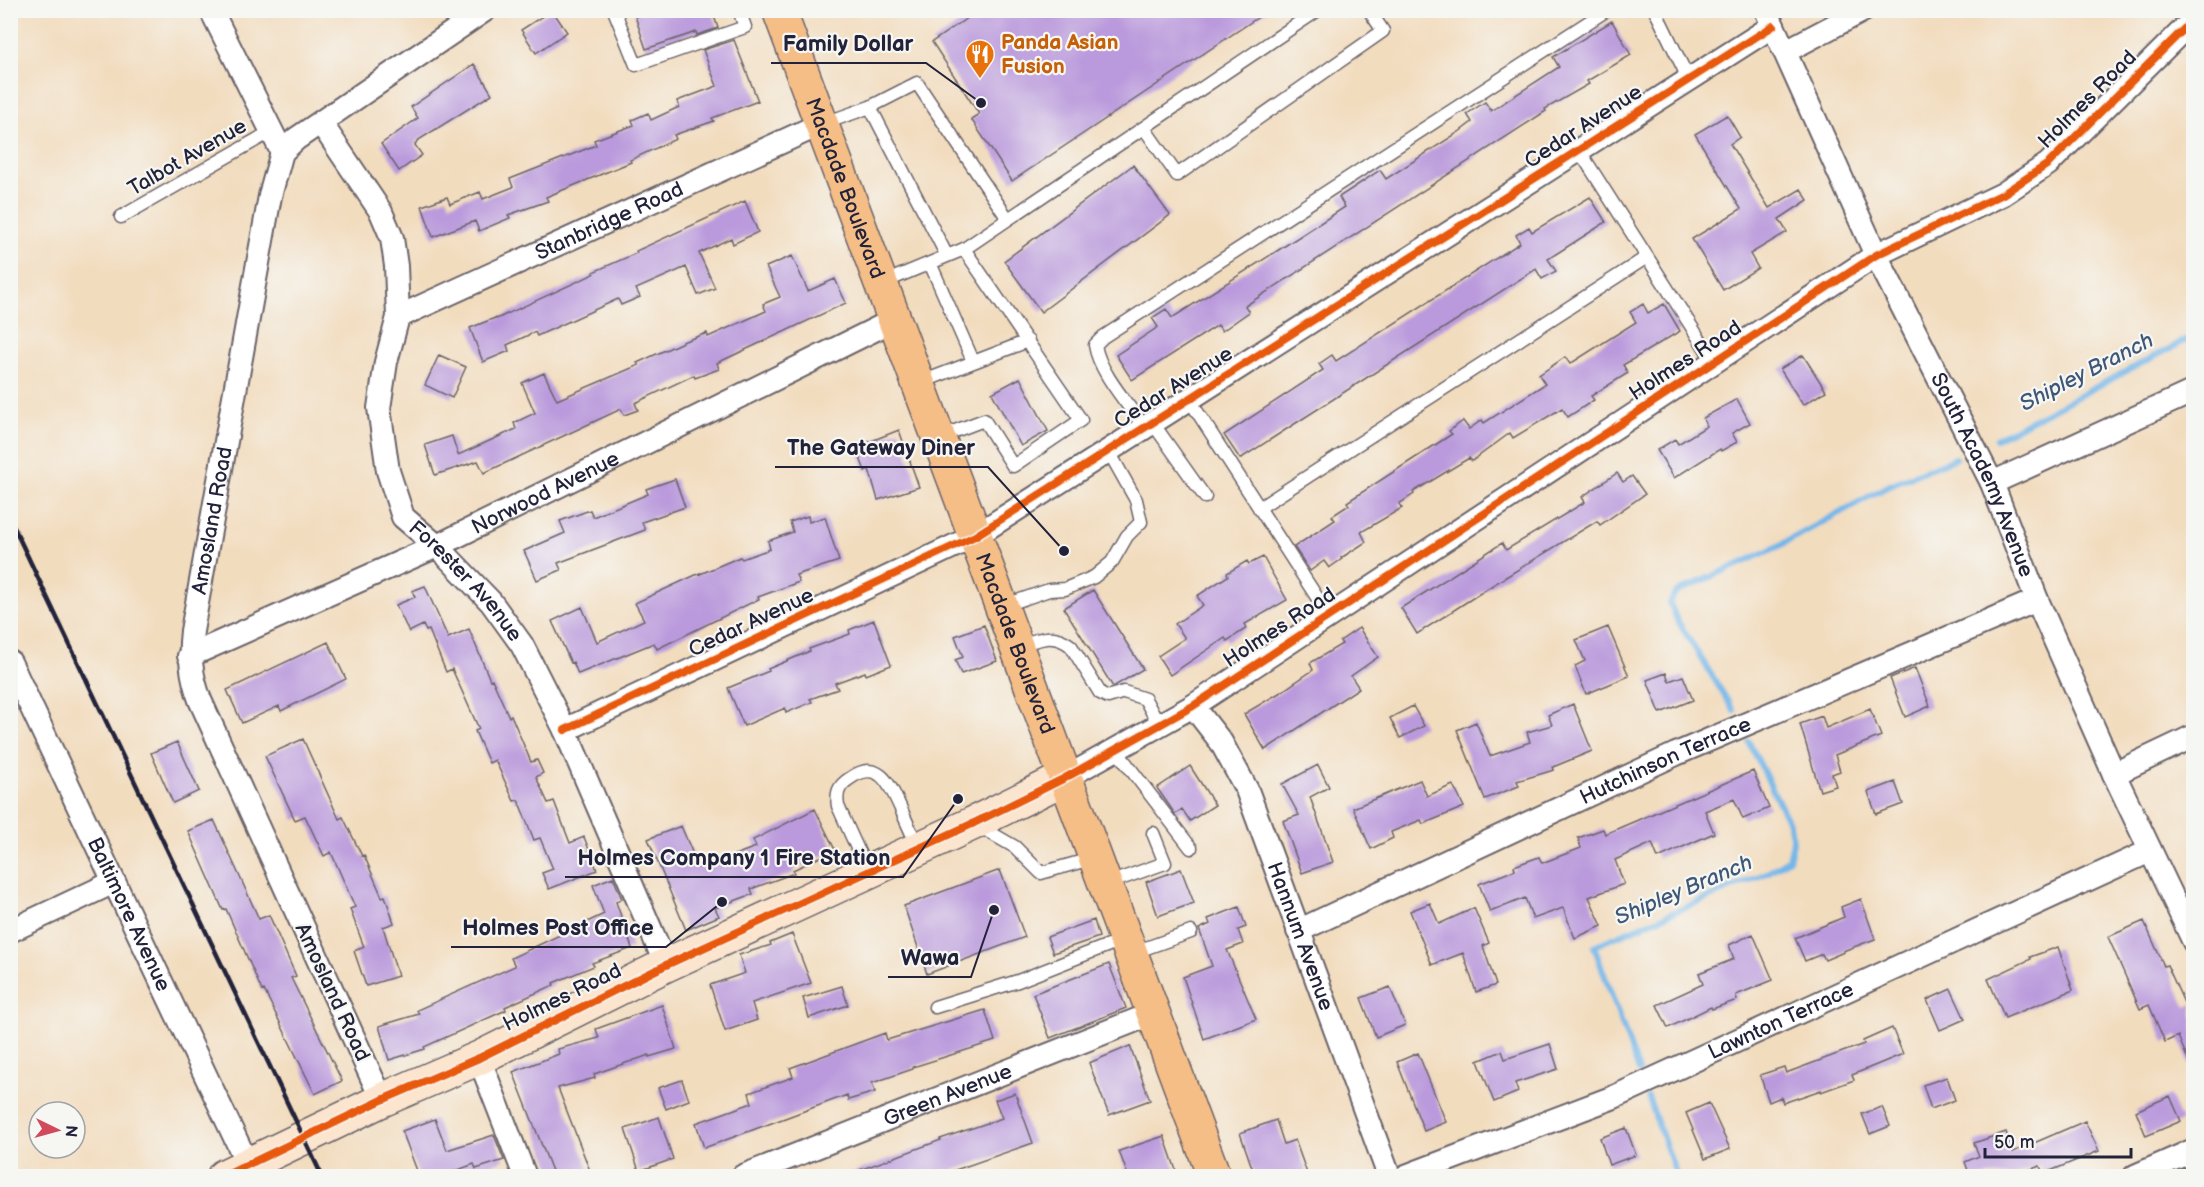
<svg xmlns="http://www.w3.org/2000/svg" width="2204" height="1187" font-family="'Balsamiq Sans',sans-serif">
<style>
.lines{fill:none;stroke-linecap:round;stroke-linejoin:round}
.stream{stroke:#73b6e8;stroke-width:6}
.building{fill:#ba9adc}
.lane-casing{stroke:#6b6369;stroke-width:15}
.street-casing{stroke:#6b6369;stroke-width:26}
.secondary-casing{stroke:#6b6369;stroke-width:36}
.primary-casing{stroke:#6b6369;stroke-width:36}
.lane{stroke:#fff;stroke-width:12}
.street{stroke:#fff;stroke-width:22}
.secondary{stroke:#fbe5cf;stroke-width:33}
.primary{stroke:#f6be87;stroke-width:33}
.rail{stroke:#22223b;stroke-width:4.5}
.cycleway-casing{stroke:#f6f6f2;stroke-width:11}
.cycleway{stroke:#e8590c;stroke-width:8}
.labels{text-anchor:middle;stroke-width:4.5;stroke-linejoin:round;paint-order:stroke}
.food-label{font-size:21px;font-weight:bold;fill:#c56008;stroke:#f6f6f2;text-anchor:start}
.street-label{font-size:21px;fill:#22223b;stroke:#f6f6f2}
.water-label{font-size:22px;font-style:italic;fill:#3e5678;stroke:#f6f6f2}
.leader{fill:none;stroke:#22223b;stroke-width:2}
.callout-dot{fill:#22223b;stroke:#f6f6f2;stroke-width:2}
.callout-label{font-size:22px;text-anchor:middle;font-weight:bold;fill:#22223b;stroke:#f6f6f2;stroke-width:4.5;stroke-linejoin:round;paint-order:stroke}
</style>
<rect width="100%" height="100%" fill="#f6f6f2"/>
<filter id="ink" filterUnits="userSpaceOnUse"><feTurbulence type="fractalNoise" baseFrequency=".0167" numOctaves="2"/><feDisplacementMap in="SourceGraphic" scale="12" xChannelSelector="R" yChannelSelector="G"/><feConvolveMatrix kernelMatrix="1 2 1 2 8 2 1 2 1" color-interpolation-filters="sRGB"/></filter>
<filter id="wash" filterUnits="userSpaceOnUse"><feTurbulence type="fractalNoise" baseFrequency=".008" numOctaves="4" result="noise"/><feDisplacementMap in="SourceGraphic" scale="24" xChannelSelector="R" yChannelSelector="G"/><feGaussianBlur stdDeviation="1.35" result="paint"/><feColorMatrix in="noise" values="0 0 0 0 0 0 0 0 0 0 0 0 0 0 0 0 0 1.4 0 .05"/><feComposite in="paint" operator="in"/></filter>
<g filter="url(#wash)">
<rect width="100%" height="100%" fill="#f2dcbe"/>
<g class="lines">
<path class="stream" d="M1996 439 2194 336
M1734 711 1676 618 1670 603 1675 593 1777 547 1892 484 1956 458
M1639 1071 1594 946 1769 872 1789 859 1793 842 1790 825 1749 742
M1648 1097 1677 1176"/>
</g>
<g id="blocks">
<path class="building" d="M552 10 567 32 536 53 521 30Z
M633 10H712L718 28 697 35 696 32 646 49Z
M979 10H1269L1012 181 971 119 979 114 932 42Z
M1612 21 1631 55 1587 81 1589 84 1545 109 1546 111 1245 306 1249 312 1222 331 1218 325 1132 380 1116 355 1158 327 1152 318 1166 309 1172 318 1280 249 1345 207 1339 197 1362 182 1380 170 1386 179 1459 132 1472 122 1467 114 1485 102 1491 111 1559 67 1553 57Z
M734 40 758 101 712 118 714 121 674 135 676 139 630 160 631 162 546 197 548 201 508 215 510 218 479 231 475 221 433 237 422 206 447 197 450 204 480 192 483 199 513 187 510 179 596 145 594 140 634 125 632 120 648 113 651 120 679 107 677 101 717 86 703 50Z
M474 64 492 94 417 141 415 145 422 155 399 171 381 144 418 118 411 107Z
M1727 115 1740 137 1730 144 1769 208 1801 189 1808 200 1779 219 1787 232 1750 254 1758 268 1723 290 1692 239 1741 209 1695 134Z
M1133 165 1170 215 1041 312 1004 261Z
M1590 197 1606 222 1548 259 1556 271 1542 279 1536 269 1240 459 1224 435 1323 370 1319 364 1332 355 1336 361 1520 243 1516 235 1529 227 1532 232Z
M745 201 758 232 733 244 731 238 699 253 715 288 698 295 686 267 636 289 640 297 621 305 618 299 537 336 535 332 507 345 509 351 483 362 470 328 495 318 496 319 594 274 593 272 637 253 636 251Z
M792 256 808 291 835 279 846 303 717 363 719 369 695 378 694 375 635 403 638 410 624 415 621 409 484 473 478 461 435 475 425 445 452 436 458 455 516 429 514 423 535 413 522 383 544 373 557 400 639 365 637 363 685 341 707 333 708 337 766 311 763 304 780 297 766 267Z
M1643 304 1648 313 1664 304 1680 331 1623 365 1628 373 1591 396 1594 400 1568 417 1562 408 1513 438 1510 433 1472 461 1469 458 1413 492 1414 494 1399 504 1402 508 1361 532 1366 542 1341 558 1342 559 1329 568 1324 561 1310 571 1294 547 1335 520 1332 516 1349 505 1347 502 1452 434 1449 431 1463 421 1469 429 1482 420 1484 423 1545 384 1539 375 1565 357 1570 364 1636 322 1630 312Z
M439 355 466 367 452 398 425 385Z
M1803 355 1826 391 1803 405 1780 369Z
M1020 378 1048 431 1021 446 992 393Z
M1737 399 1750 423 1732 433 1737 442 1721 451 1720 449 1674 478 1657 450 1675 439 1678 444 1707 426 1703 418Z
M899 430 919 487 878 500 869 469 865 471 856 447Z
M1617 473 1623 482 1632 476 1645 494 1600 525 1597 521 1496 583 1417 634 1401 608 1502 543 1506 550 1585 502 1582 497Z
M675 479 685 507 642 522 645 530 558 563 561 570 537 580 524 551 565 533 560 521 590 510 593 517 648 494 646 489Z
M808 516 809 522 825 517 839 561 796 575 799 582 758 597 759 599 657 649 654 643 578 674 573 662 571 663 552 621 582 607 597 642 644 620 635 603 700 573V574L740 557 742 559 770 549 768 541 793 532 790 522Z
M1263 557 1287 600 1245 624 1247 628 1227 641 1225 638 1170 675 1158 656 1185 638 1175 624 1203 605 1197 596 1228 576 1227 573 1247 561 1249 564Z
M425 586 448 638 469 629 490 680 492 679 509 717 511 715 531 762 537 760 543 773 536 777 548 803 554 801 570 843 584 837 597 870 549 889 542 873 553 869 540 838 534 840 518 800 514 801 495 760 489 763 475 731 479 729 452 669 446 672 429 630 426 631 423 625 409 632 396 605 415 597 412 591Z
M1093 590 1143 669 1113 687 1064 608Z
M874 620 891 665 866 675 865 672 835 683 838 689 810 699 812 702 786 713 785 708 744 726 728 688 769 671 768 669 810 651 809 649 850 634 849 630Z
M984 625 997 661 961 674 955 660 963 657 955 636Z
M1608 627 1629 676 1586 694 1575 666 1585 661 1576 640Z
M1359 628 1378 657 1351 676 1359 688 1265 750 1244 714 1281 692 1313 670 1310 663 1342 644 1340 641Z
M328 642 346 679 281 711 279 706 242 723 227 690Z
M1915 668 1930 706 1905 717 1890 678Z
M1666 673 1669 681 1683 676 1693 700 1660 713 1647 680Z
M1573 704 1592 751 1553 767 1554 770 1517 781 1519 786 1485 799 1457 730 1476 722 1490 756 1530 742 1527 732 1552 725 1548 715Z
M1413 706 1424 726 1400 738 1390 718Z
M1870 709 1881 736 1835 755 1840 771 1832 774 1836 786 1820 791 1800 724 1822 716 1826 728Z
M303 739 339 819 343 817 362 856 364 855 382 897 385 896 394 923 383 927 398 976 366 986 354 951 364 947 350 909 355 907 331 852 324 856 305 816 295 820 265 756Z
M177 742 199 791 173 803 151 753Z
M1318 765 1329 787 1310 797 1333 862 1302 873 1283 821 1299 815 1282 784Z
M1190 766 1215 805 1190 821 1182 809 1175 814 1157 788Z
M1753 771 1769 808 1743 819 1734 799 1705 811 1714 833 1658 858 1652 843 1615 860 1624 884 1589 897 1602 926 1575 938 1563 908 1533 919 1525 898 1490 912 1479 884 1515 870 1514 866 1539 857 1542 863 1581 848 1578 838 1603 829 1605 834Z
M1420 780 1427 796 1453 785 1464 807 1423 824 1421 820 1391 832 1393 838 1371 849 1353 808Z
M1895 782 1903 804 1876 814 1868 792Z
M815 809 835 850 793 870 794 873 751 889 753 894 715 908 719 916 686 930 648 839 681 826 699 868 756 847 753 840Z
M214 820 259 919 269 915 296 976 291 978 342 1081 315 1094 264 990 262 991 226 909 223 910 188 831Z
M1181 869 1194 903 1158 916 1146 882Z
M1000 870 1025 937 927 974 904 906Z
M613 877 622 899 616 902 632 948 592 963 594 966 553 983 554 985 505 1007 506 1010 424 1047 425 1049 389 1060 379 1026 419 1014 417 1010 515 966 511 958 604 914 593 885Z
M1861 899 1875 939 1843 951 1844 952 1825 960 1822 954 1805 961 1795 938 1844 917 1841 907Z
M1430 903 1439 924 1474 908 1489 943 1483 946 1496 985 1476 992 1463 953 1432 965 1410 911Z
M1239 907 1246 927 1238 930 1243 944 1227 950 1256 1019 1204 1039 1183 977 1212 966 1199 929 1210 924 1208 919Z
M1094 920 1099 937 1053 953 1047 937Z
M2144 921 2164 966 2167 965 2186 1007 2193 1004V1072L2178 1036 2165 1042 2149 1005 2140 1009 2108 937Z
M792 934 811 983 752 1003 757 1020 725 1031 710 985 745 973 739 955 771 945 770 943Z
M1753 934 1773 980 1736 995 1737 1000 1712 1009 1711 1007 1668 1028 1657 1005 1703 984 1699 973 1734 959 1729 945Z
M2058 947 2073 990 2005 1018 1988 979 2031 959 2030 957Z
M1109 964 1126 1008 1050 1038 1033 994Z
M842 986 848 1005 809 1018 803 998Z
M1390 987 1405 1025 1376 1037 1361 998Z
M1951 989 1965 1019 1940 1030 1927 1000Z
M662 1005 676 1049 649 1057V1055L594 1074 595 1078 558 1088 592 1176H554L513 1072 559 1054 558 1049 599 1038 596 1029Z
M985 1010 995 1041 913 1067V1069L872 1083 875 1092 848 1100 847 1095 704 1148 696 1123 752 1103 749 1093 793 1077 790 1068 885 1033 887 1040Z
M1892 1028 1903 1054 1852 1075 1854 1080 1821 1092V1090L1783 1103 1781 1097 1769 1102 1760 1075 1784 1067 1786 1073 1864 1044 1863 1041Z
M1550 1044 1558 1069 1515 1083 1518 1092 1494 1102 1478 1061 1502 1051 1505 1059Z
M1130 1046 1150 1100 1109 1115 1089 1063Z
M1418 1053 1446 1122 1424 1131 1397 1062Z
M1947 1077 1955 1100 1931 1109 1923 1085Z
M682 1080 689 1100 666 1109 658 1088Z
M1015 1093 1033 1143 938 1176H846V1175L941 1140 940 1139 1002 1118 995 1100Z
M2170 1096 2181 1121 2146 1136 2136 1111Z
M1709 1103 1730 1149 1705 1159 1686 1113Z
M1882 1107 1890 1126 1870 1134 1862 1114Z
M659 1117 673 1159 639 1171 625 1129Z
M435 1119 447 1150 494 1135 504 1160 476 1169 474 1164 442 1176H419L402 1131Z
M1276 1120 1284 1144 1295 1140 1308 1176H1255L1240 1133Z
M2085 1121 2099 1151 2043 1174 2040 1166 2012 1176H1970L1965 1162 1979 1156 1974 1143 2006 1132 2013 1152Z
M1626 1128 1636 1155 1609 1165 1600 1138Z
M1164 1136 1178 1176H1128L1119 1151Z"/>
</g>
</g>
<g filter="url(#ink)">
<use href="#blocks" fill-opacity="0" stroke="#6b6369" stroke-width="1.5"/>
<g class="lines">
<g class="lane-casing">
<path id="lane" d="M614 10 636 65 745 27 739 10
M1655 10 1689 80
M870 107 947 256
M822 124 870 107 917 83 1008 219
M1144 128 1177 175 1383 31 1369 10
M1579 150 1714 362
M121 217 272 131
M930 263 973 361
M882 283 964 249 1318 10
M919 383 1028 341
M1189 399 1329 616
M1152 422 1205 497
M1144 427C1128 404 1099 372 1095 345L1103 337 1607 10
M939 437 984 420 1013 466 1081 420 964 249
M1259 508 1647 257
M1003 606 1049 590 1065 589 1094 577 1112 562 1127 536 1141 522 1136 500 1108 450
M1017 646C1039 640 1052 631 1071 646L1100 693 1108 697 1124 692 1145 699 1159 725
M1116 750 1191 848
M977 825 1015 847 1041 873 1094 858
M867 870 838 806C836 794 838 786 849 779 879 757 890 785 901 809 906 821 912 834 918 847
M1106 884 1165 863 1153 833
M1132 953 1191 932
M935 1007 1018 981 1124 939"/>
</g>
<g class="street-casing">
<g id="street">
<path d="M211 10 282 152"/>
<path id="s1" d="M1766 10 1876 255 1992 483 2037 600 2114 774 2194 942"/>
<path d="M1786 51 1864 10"/>
<path id="s2" d="M321 123 381 212 392 238 396 266 398 317 386 362 379 408 388 471 403 517 437 546 491 602 522 645 565 730 666 965"/>
<path id="s3" d="M398 317 821 124"/>
<path d="M1992 483 2194 391"/>
<path id="s4" d="M189 656 437 546 894 320"/>
<path id="s5" d="M10 662 248 1165"/>
<path id="s6" d="M1193 706 1221 742 1247 790 1389 1176"/>
<path d="M565 730 975 536 1773 26"/>
<path d="M2114 774 2194 736"/>
<path d="M1065 778 1193 706 1876 255 2003 194 2048 164 2194 19"/>
<path d="M10 931 114 882"/>
<path id="s7" d="M1298 931 1676 754 2037 600"/>
<path d="M479 1058 525 1176"/>
<path id="s8" d="M382 1100 200 700C191 676 189 656 192 631L270 196 282 152 296 139 485 10"/>
<path id="s9" d="M743 1176 1154 1013"/>
<path id="s10" d="M1406 1176 1614 1097 2150 851"/>
<path d="M2135 1176 2194 1150"/>
</g>
</g>
<g class="secondary-casing">
<path id="secondary" d="M224 1176 382 1100 479 1058 666 965 974 823 1065 778"/>
</g>
<g class="primary-casing">
<g id="primary">
<path id="s11" d="M779 10 1214 1176"/>
</g>
</g>
<use href="#lane" class="lane"/>
<use href="#street" class="street"/>
<use href="#secondary" class="secondary"/>
<use href="#primary" class="primary"/>
<path class="rail" d="M10 519 322 1176"/>
<g class="cycleway-casing">
<path id="cycleway" d="M565 730 975 536 1773 26
M224 1176 382 1100 479 1058 666 965 974 823 1065 778 1193 706 1876 255 2003 194 2048 164 2194 19"/>
</g>
<use href="#cycleway" class="cycleway"/>
</g>
</g>
<defs>
<g id="restaurant-pin" transform="scale(1.5)"><path d="M0 17L-7.5 6A9.5 9.5 0 1 1 7.5 6Z" fill="#e8710a" stroke="#f6f6f2"/><path d="M-5-6h1v4h1v-4h1v4h1v-4h1v5L-1.5 .5V6h-2V.5L-5-1ZM5-6V6H3V1.5H1.5Q1.5-4 5-6Z" fill="#fff"/></g>
</defs>
<g fill-rule="evenodd">
<use href="#restaurant-pin" x="980" y="54"/>
</g>
<g class="labels">
<g class="food-label">
<text x="1001" y="49">Panda Asian<tspan x="1001" dy="24">Fusion</tspan></text>
</g>
<g class="street-label">
<text transform="translate(2087 99) rotate(-45)" y="7">Holmes Road</text>
<text transform="translate(1583 126) rotate(-33)" y="7">Cedar Avenue</text>
<text transform="translate(187 157) rotate(-30)" y="7">Talbot Avenue</text>
<text dy="7" stroke="none"><textPath href="#s11" startOffset="190">Macdade Boulevard</textPath></text>
<text dy="7" stroke="none"><textPath href="#s3" startOffset="232">Stanbridge Road</textPath></text>
<text transform="translate(1685 360) rotate(-33)" y="7">Holmes Road</text>
<text transform="translate(1173 387) rotate(-32)" y="7">Cedar Avenue</text>
<text dy="7" stroke="none"><textPath href="#s1" startOffset="513">South Academy Avenue</textPath></text>
<text dy="7" stroke="none"><textPath href="#s4" startOffset="392">Norwood Avenue</textPath></text>
<text dy="7" stroke="none"><textPath href="#s8" startOffset="622">Amosland Road</textPath></text>
<text dy="7" stroke="none"><textPath href="#s2" startOffset="510">Forester Avenue</textPath></text>
<text transform="translate(751 622) rotate(-25)" y="7">Cedar Avenue</text>
<text transform="translate(1279 627) rotate(-33)" y="7">Holmes Road</text>
<text dy="7" stroke="none"><textPath href="#s11" startOffset="676">Macdade Boulevard</textPath></text>
<text dy="7" stroke="none"><textPath href="#s7" startOffset="405">Hutchinson Terrace</textPath></text>
<text dy="7" stroke="none"><textPath href="#s5" startOffset="279">Baltimore Avenue</textPath></text>
<text dy="7" stroke="none"><textPath href="#s6" startOffset="256">Hannum Avenue</textPath></text>
<text transform="translate(333 992) rotate(65)" y="7">Amosland Road</text>
<text transform="translate(562 997) rotate(-26)" y="7">Holmes Road</text>
<text dy="7" stroke="none"><textPath href="#s10" startOffset="406">Lawnton Terrace</textPath></text>
<text dy="7" stroke="none"><textPath href="#s9" startOffset="220">Green Avenue</textPath></text>
</g>
<g class="water-label">
<text transform="translate(2086 371) rotate(-27)" y="8">Shipley Branch</text>
<text transform="translate(1683 889) rotate(-23)" y="8">Shipley Branch</text>
</g>
</g>
<path class="leader" d="M981 103L926 63H771M1064 551L988 467H775M958 799L903 877H565M722 902L666 947H451M994 910L971 977H888"/>
<g class="callout-dot">
<circle cx="981" cy="103" r="6"/>
<circle cx="1064" cy="551" r="6"/>
<circle cx="958" cy="799" r="6"/>
<circle cx="722" cy="902" r="6"/>
<circle cx="994" cy="910" r="6"/>
</g>
<g class="callout-label">
<text x="848" y="51">Family Dollar</text>
<text x="881" y="455">The Gateway Diner</text>
<text x="734" y="865">Holmes Company 1 Fire Station</text>
<text x="558" y="935">Holmes Post Office</text>
<text x="930" y="965">Wawa</text>
</g>
<rect width="2204" height="1187" fill="none" stroke="#f6f6f2" stroke-width="36"/>
<g transform="translate(57 1130) rotate(95)"><circle r="28" fill="#f6f6f2" stroke="#a1a1a9" stroke-width="1.5"/>
<path d="M0-4.5L10 22L0 15L-10 22Z" fill="#d1495b"/>
<text y="-9" font-size="16" font-weight="bold" text-anchor="middle" fill="#22223b">N</text>
</g>
<path d="M1985 1148v9h146v-9" fill="none" stroke="#22223b" stroke-width="3"/>
<text x="1994" y="1148" font-size="18" fill="#22223b" stroke="#f6f6f2" stroke-width="4.5" paint-order="stroke">50 m</text>
</svg>
